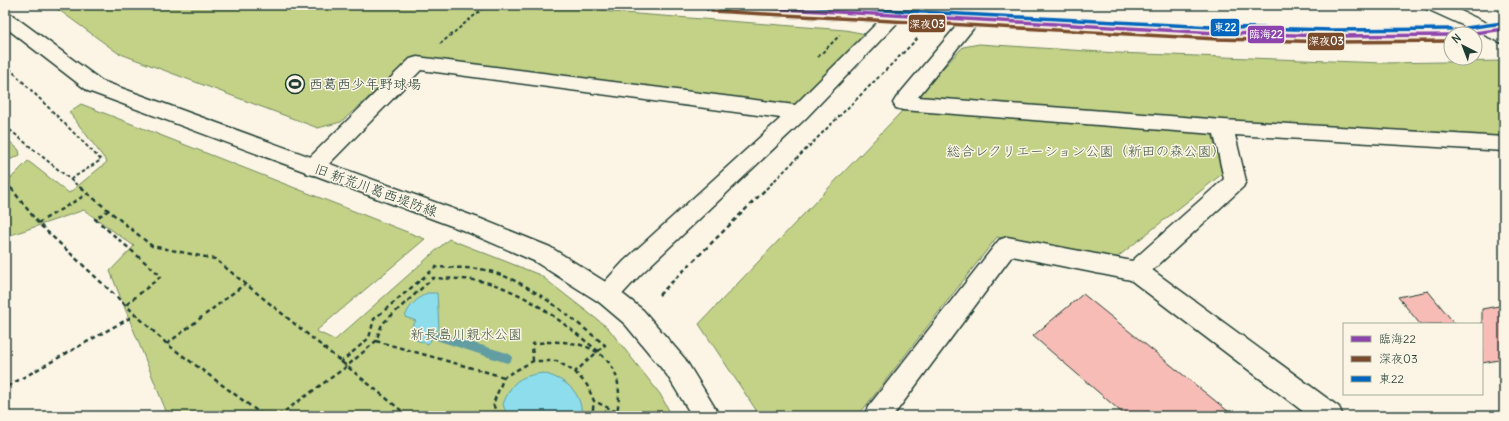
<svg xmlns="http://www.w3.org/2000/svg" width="1509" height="421" font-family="Delius,'Klee One',sans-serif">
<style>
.green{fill:#c3d287;stroke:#71885e}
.water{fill:#8eddec;stroke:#629da2}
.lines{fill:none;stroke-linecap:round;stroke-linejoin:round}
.stream{fill:#629da2;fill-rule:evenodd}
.building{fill:#f8bcb6;stroke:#1f3d34}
.street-casing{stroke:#1f3d34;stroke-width:3}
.secondary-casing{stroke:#1f3d34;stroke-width:3}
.path-far1{stroke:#1f3d34;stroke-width:2;stroke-dasharray:3.5 2.5;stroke-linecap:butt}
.path{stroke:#1f3d34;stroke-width:2.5;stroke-dasharray:4.5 3.5;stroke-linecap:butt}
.street{fill:#fcf5e5;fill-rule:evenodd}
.secondary{fill:#fcf5e5;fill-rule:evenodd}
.bus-1-casing{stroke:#fcf5e5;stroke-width:6}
.bus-2-casing{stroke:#fcf5e5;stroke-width:6}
.bus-3-casing{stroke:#fcf5e5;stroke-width:6}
.bus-1{stroke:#8e44ad;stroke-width:3.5}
.bus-2{stroke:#7a4b2a;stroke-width:3.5}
.bus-3{stroke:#0065bd;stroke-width:3.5}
.labels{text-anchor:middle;stroke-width:3;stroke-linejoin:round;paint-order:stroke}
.poi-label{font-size:14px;fill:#1f3d34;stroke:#fcf5e5;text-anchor:start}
.park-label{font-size:14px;fill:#405b45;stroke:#fcf5e5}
.street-label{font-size:14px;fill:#1f3d34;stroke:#fcf5e5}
.line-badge{stroke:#fcf5e5;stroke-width:1.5}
.badge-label{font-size:11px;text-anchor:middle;font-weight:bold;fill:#fff}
</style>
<rect width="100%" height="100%" fill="#fcf5e5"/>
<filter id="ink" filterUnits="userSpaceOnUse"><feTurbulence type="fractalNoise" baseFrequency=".025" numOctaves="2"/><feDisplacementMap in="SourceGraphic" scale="8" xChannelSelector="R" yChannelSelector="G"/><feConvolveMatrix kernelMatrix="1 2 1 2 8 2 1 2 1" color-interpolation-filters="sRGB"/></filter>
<g filter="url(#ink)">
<path class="green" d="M52 5H580L611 12 845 30 866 34 799 112 414 57 341 122 318 128 118 53Z
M979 44 1117 53 1383 63 1504 61V141L1210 125 1222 174 1115 259 997 237 858 416H760L699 324 963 47Z
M81 104 425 239 316 331 335 340 449 239 540 275 608 328 660 394 672 416H168L110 271 134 246 84 210 5 237V184L28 161 69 193 107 162 69 112Z
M5 137 19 150 20 155 5 162Z"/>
<path class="water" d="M427 293H437L439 328 428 344 416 340 424 331 411 327 416 321 405 317C409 305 417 299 427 293Z
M543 373C566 380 581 390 582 416H507L503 404C513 381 517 377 543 373Z"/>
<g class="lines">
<path class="stream" d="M434 331 507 353 511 355 512 358 511 361 507 363 430 338 429 335 430 332Z"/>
</g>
<path class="building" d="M1428 291 1455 324H1420L1398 297Z
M1083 294 1234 416H1126L1033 336Z
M1504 305V359L1482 363V309Z"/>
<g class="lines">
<g class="street-casing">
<path id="street" d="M917 5H937C930 15 919 25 907 22L904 18Z
M892 12 898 14 901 18 898 22 806 118 640 275 615 302 607 305 599 302 595 295 599 288 624 261 781 118 421 70 320 173 313 175 306 173 302 167 306 161 410 59 417 57 795 105 886 14Z
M971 14 977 16 980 20 918 97 1223 120 1504 137V151L1235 135 1246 181 1243 187 1144 278 1136 281 1012 256 893 416H864L868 407 999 240 1007 237 1132 261 1224 179 1214 134 903 110 896 108 893 103 896 98 965 16Z"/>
</g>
<g class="secondary-casing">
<path id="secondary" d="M704 5H780L1212 27 1332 31 1451 29 1457 31 1459 34H1451V41L1332 42 1212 39 778 16 713 10 707 9Z
M1424 5H1448L1504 31V44L1427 9Z
M5 12 11 14 102 81 481 219 550 247 615 288 643 310 685 359 720 416H692L667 375 625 324 599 302 534 261 465 231 88 91 5 27Z
M1136 261 1144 264 1339 407 1343 416H1309L1128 278 1124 271 1128 264Z"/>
</g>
<path class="path-far1" d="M440 44 487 5
M818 57 840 35
M5 64 101 160 71 179
M5 126 82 189
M5 181 11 189
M766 189 918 38"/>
<path class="path" d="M11 188 38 223 167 344 264 416
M81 188 152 246 215 259 408 416
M109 210 95 219 161 276 126 305
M38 223 87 194
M659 295 767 188
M376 341 504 377
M167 344 246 283
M533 361 532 344C582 335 629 353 617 412L594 401
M340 363 369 338 374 319 436 267C452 268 469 267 485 270 531 281 569 317 605 345L575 372
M8 386 135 315
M278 416 346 367 376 341 382 324 433 278C450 279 468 278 485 282 529 293 564 324 598 351
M498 416 493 404 504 377 533 361H557L575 372 587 385 594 401 592 416"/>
<use href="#street" class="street"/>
<use href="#secondary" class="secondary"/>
<g class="bus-1-casing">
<path id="bus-1" d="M713 5 1217 33 1334 36 1451 35
M1467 34 1504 29"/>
</g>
<g class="bus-2-casing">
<path id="bus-2" d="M712 11 1217 39 1334 42 1451 41"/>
</g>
<g class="bus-3-casing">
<path id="bus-3" d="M788 5 1212 27 1332 30 1451 29
M1466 28 1503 23"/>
</g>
<use href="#bus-1" class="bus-1"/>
<use href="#bus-2" class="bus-2"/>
<use href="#bus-3" class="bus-3"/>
</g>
</g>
<defs>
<g id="stadium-ring" transform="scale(1)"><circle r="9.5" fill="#fcf5e5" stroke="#1f3d34" stroke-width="1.5"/><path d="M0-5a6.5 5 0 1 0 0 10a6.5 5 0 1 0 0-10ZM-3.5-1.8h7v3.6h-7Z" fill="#1f3d34"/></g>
</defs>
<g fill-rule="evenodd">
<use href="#stadium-ring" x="295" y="84"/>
</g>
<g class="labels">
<g class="poi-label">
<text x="309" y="89">西葛西少年野球場</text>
</g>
<g class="park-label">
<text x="1086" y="156">総合レクリエーション公園（新田の森公園）</text>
<text x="466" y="339">新長島川親水公園</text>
</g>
<g class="street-label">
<text transform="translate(376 190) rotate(20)" y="5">旧 新荒川葛西堤防線</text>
</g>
</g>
<g class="line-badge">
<rect x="908" y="14" width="38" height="19" rx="4" fill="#7a4b2a"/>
<rect x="1210" y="18" width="30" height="19" rx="4" fill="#0065bd"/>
<rect x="1247" y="25" width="38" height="19" rx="4" fill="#8e44ad"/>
<rect x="1307" y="32" width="38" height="19" rx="4" fill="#7a4b2a"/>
</g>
<g class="badge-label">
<text x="927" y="28">深夜03</text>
<text x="1225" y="31">東22</text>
<text x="1266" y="38">臨海22</text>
<text x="1326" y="45">深夜03</text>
</g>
<rect width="1509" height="421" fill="none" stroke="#fcf5e5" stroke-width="20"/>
<rect x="10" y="10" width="1489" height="401" fill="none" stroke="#1f3d34" stroke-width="1.5" filter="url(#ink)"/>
<rect x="1343" y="323" width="140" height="72" fill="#fcf5e5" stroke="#a4ab9e"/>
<rect x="1351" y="336" width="20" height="6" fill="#8e44ad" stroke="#a4ab9e"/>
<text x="1379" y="343" font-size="12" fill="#1f3d34">臨海22</text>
<rect x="1351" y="356" width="20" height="6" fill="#7a4b2a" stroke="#a4ab9e"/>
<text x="1379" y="363" font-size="12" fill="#1f3d34">深夜03</text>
<rect x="1351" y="376" width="20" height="6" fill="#0065bd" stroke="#a4ab9e"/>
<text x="1379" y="383" font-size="12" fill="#1f3d34">東22</text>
<g transform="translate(1463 46) rotate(318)"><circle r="19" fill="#fcf5e5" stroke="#a4ab9e"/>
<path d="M0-3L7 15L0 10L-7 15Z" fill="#1f3d34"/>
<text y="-6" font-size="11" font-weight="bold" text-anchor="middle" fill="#1f3d34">N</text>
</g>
</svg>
